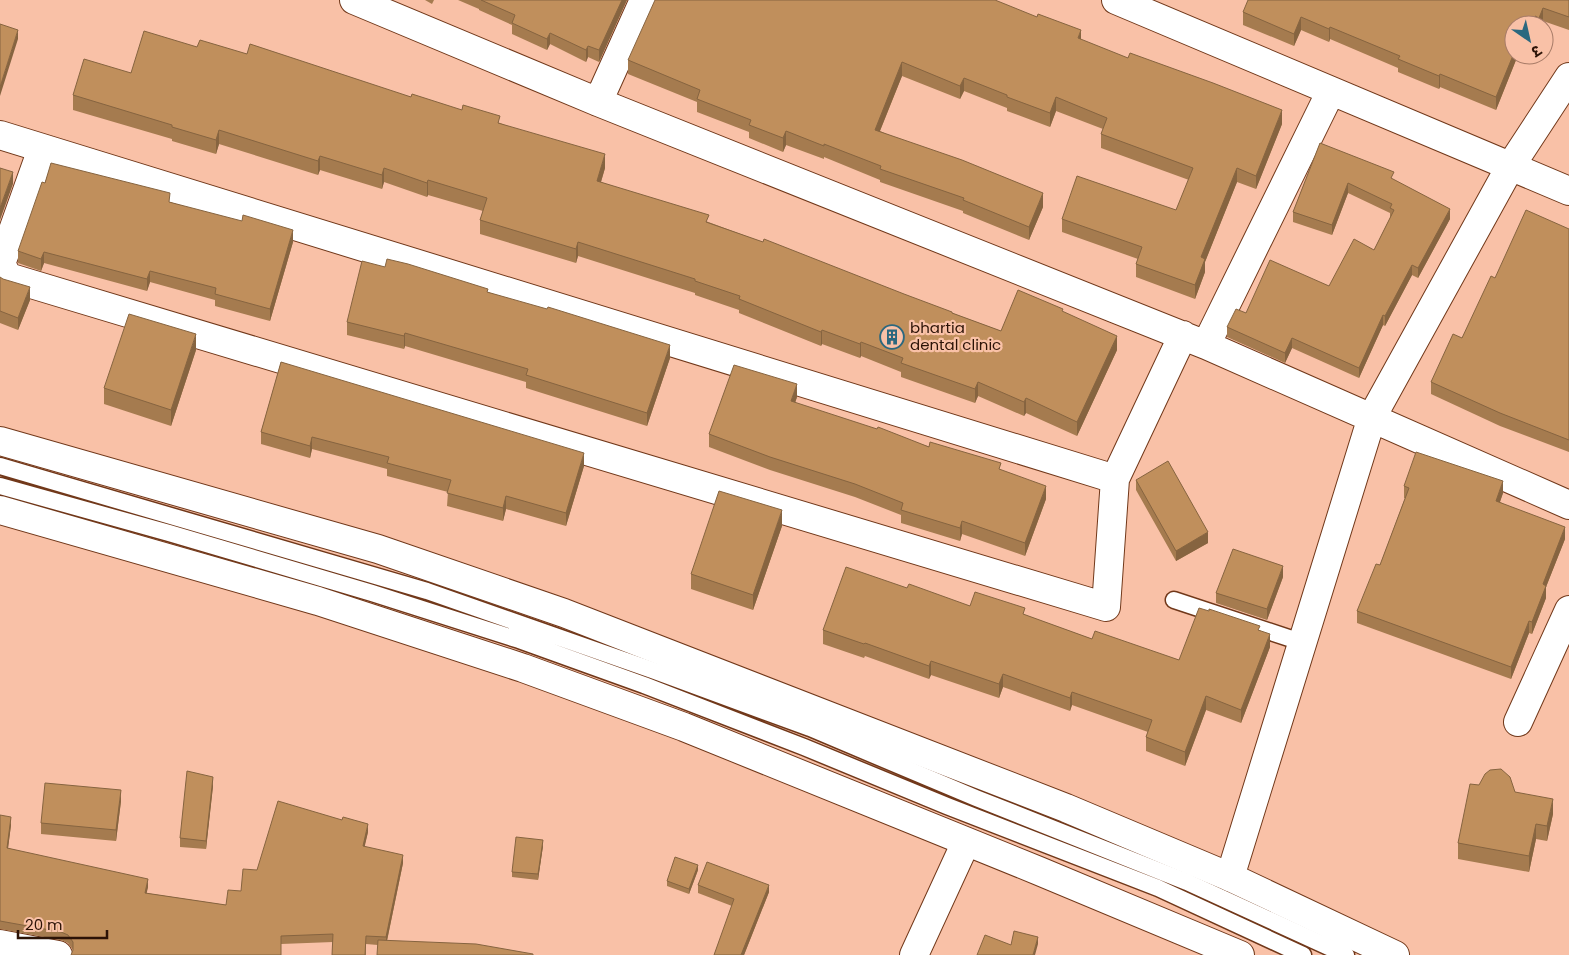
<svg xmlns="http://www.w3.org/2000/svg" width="1569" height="955" font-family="Poppins,'Noto Sans Devanagari',sans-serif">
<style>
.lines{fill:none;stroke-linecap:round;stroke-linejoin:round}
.lane-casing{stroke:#71381a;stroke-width:19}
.street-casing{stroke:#71381a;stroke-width:30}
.primary-casing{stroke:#71381a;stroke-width:30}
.lane{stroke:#fff;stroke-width:16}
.street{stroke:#fff;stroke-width:28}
.primary{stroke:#fff;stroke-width:28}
.wall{fill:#a57b4f}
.shaded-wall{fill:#866440}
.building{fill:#c08f5c;stroke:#866440}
.labels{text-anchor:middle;stroke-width:4.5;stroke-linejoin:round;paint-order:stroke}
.poi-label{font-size:15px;fill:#2c1307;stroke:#f9c1a7;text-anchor:start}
</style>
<rect width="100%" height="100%" fill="#f9c1a7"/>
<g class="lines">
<g class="lane-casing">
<path id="lane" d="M0 466 427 591 652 670 810 728 976 798 1187 882 1346 955
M0 486 169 533 372 593 519 640 644 685 804 747 947 806 1158 888 1303 955
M1174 600 1304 643"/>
</g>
<g class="street-casing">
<path id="street" d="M354 0 598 102 1206 345 1569 505
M1116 0 1569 191
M598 102 644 0
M0 135 1115 479
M42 149 1 264 8 277 1106 607 1115 479 1183 335
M1206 345 1331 91
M1518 722 1569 610
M1230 877 1372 417 1510 167 1569 77
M0 944 58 955
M914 955 966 842"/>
</g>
<g class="primary-casing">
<path id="primary" d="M0 441 378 549 564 613 1066 808 1230 877 1395 955
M0 510 318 601 523 668 684 727 1039 871 1240 955"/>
</g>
<use href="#lane" class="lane"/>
<use href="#street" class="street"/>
<use href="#primary" class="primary"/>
</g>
<path class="wall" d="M425 0H434L432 4Z
M458 0H627L599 62 588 57 586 62 550 44 547 50 512 34V25L479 10V9Z
M1569 0V30L1543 21 1541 25H1514V55H1518L1496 110 1440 87 1439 89 1398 72V68L1330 39 1329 42 1301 30 1294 46 1243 25V12Z
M1081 40 1282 124 1256 189 1237 182 1205 262V272L1195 299 1136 277V264L1138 259 1062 232V219L1176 210 1189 180 1101 148V134L1103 129 1056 111 1050 127 1007 111V108L964 91 960 99 902 76 880 131 1043 207 1029 240 963 213V211L880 182V180L824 157V159L786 145 783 152 749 138V132L697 112V102L628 74V60Z
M197 47 247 54 411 97 500 123 605 168 601 182 952 313 1001 331 1063 312 1117 350 1077 436 1026 413 1024 416 978 396 975 403 901 377V372L861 356 860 358 822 344 821 346 739 313V310L695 295V293L578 256 576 263 480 234V220L483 211 428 195 427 197 384 182 382 189 320 170 318 175 219 144 216 154 172 141V139L73 110V95Z
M1320 143 1394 180 1450 219 1418 278 1412 275 1385 326 1383 325 1359 378 1292 348 1285 363 1227 337V327L1246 313 1329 286 1374 250 1390 218V213L1348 193 1332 235 1293 222V212Z
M170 202 293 242 270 321 215 306V300L150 282 147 291 44 263 41 271 18 263V251Z
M1569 229V452L1500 426 1431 394V382L1462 338 1495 278Z
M0 277 30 300 18 330 0 323Z
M488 292 670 358 647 426 526 388V382L405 346 404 349 347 335V322Z
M196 350 171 426 104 404V388Z
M281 362 584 466 566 526 506 509 503 521 447 506 448 492 387 476V469L312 449 310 458 261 444V432Z
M797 397 795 403 1001 470 1046 499 1025 556 962 534 960 541 901 523V515L855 497 770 470 709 447V434Z
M1136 480 1208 543 1176 561 1136 490Z
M1404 486 1503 493 1500 502 1565 539 1546 587V598L1532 634 1529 633 1511 679 1357 623V611L1380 565 1405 498H1404Z
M782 526 753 610 691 589V574Z
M1283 577 1267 620 1216 603V593Z
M907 588 970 606 1025 615 1092 639 1179 660 1260 630 1270 647 1241 723 1206 710 1185 766 1146 751V737L1148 732 1072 705 1070 711 1003 687 999 698 931 675 929 679 865 656 864 658 823 644V630Z
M213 786 206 849 180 847V838Z
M1515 792 1553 814 1547 841 1536 839 1529 872 1458 859V843Z
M121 801 116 841 41 834V823Z
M0 815 11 825 8 848 148 887 146 893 226 905 241 891 257 870 368 832 364 847 403 863 387 941 378 945 366 944V955H332L333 942 281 944 73 950 68 943 61 940 0 929Z
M543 846 538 880 512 877V872Z
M698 870 689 894 667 886V881Z
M698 885 769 892 744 955H714L732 906 698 893Z"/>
<path class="shaded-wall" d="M622 0H627L599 62V50Z
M1543 8V21L1541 25H1539V18Z
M1535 16V25H1532Z
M1301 17V30L1294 46V34Z
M1330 27V39L1329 42V29Z
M18 30V39L0 96V87Z
M1081 30V44L1078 38Z
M550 33V44L547 50V39Z
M588 46V57L586 62V50Z
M1514 53V55H1518L1496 110V97Z
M902 62V76L875 143V130Z
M1440 74V87L1439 89V76Z
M964 78V91L960 99V86Z
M1056 97V111L1050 127V113Z
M1282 110V124L1256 189V176Z
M219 130V144L216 154V140Z
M786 131V145L783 152V138Z
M605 154V168L597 195V181Z
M320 156V170L318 175V161Z
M384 168V182L382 189V175Z
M1237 168V182L1205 262V272L1195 299V285L1201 257Z
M13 172V184L0 220V208Z
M428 180V195L427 197V183Z
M1348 183V193L1332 235V225Z
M1043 193V207L1029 240V227Z
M1450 209V219L1418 278V268Z
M293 230V242L270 321V309Z
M578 242V256L576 263V249Z
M44 252V263L41 271V259Z
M1412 265V275L1385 326V316Z
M150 271V282L147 291V279Z
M30 287V300L18 330V318Z
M1383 315V325L1359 378V368Z
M822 330V344L821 346V332Z
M405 333V346L404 349V336Z
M196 334V350L171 426V410Z
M1117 336V350L1077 436V422Z
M1292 338V348L1285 363V353Z
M861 342V356L860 358V344Z
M670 345V358L647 426V413Z
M978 382V396L975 403V389Z
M797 384V397L791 414V401Z
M1026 398V413L1024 416V402Z
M312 437V449L310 458V446Z
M584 453V466L566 526V513Z
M1503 481V493L1496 513V501Z
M1046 486V499L1025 556V543Z
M506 496V509L503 521V508Z
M782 510V526L753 610V595Z
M962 521V534L960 541V528Z
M1565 527V539L1546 587V598L1532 634V622L1543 584Z
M1208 532V543L1176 561V551Z
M1283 566V577L1267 620V609Z
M1529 621V633L1511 679V667Z
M1270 634V647L1241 723V710Z
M931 661V675L929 679V666Z
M1003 674V687L999 698V684Z
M1072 692V705L1070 711V698Z
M1206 696V710L1185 766V752Z
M213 777V786L206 849V841Z
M121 790V801L116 841V830Z
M1553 799V814L1547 841V826Z
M11 817V825L7 856V848Z
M368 824V832L363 854V846Z
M1536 824V839L1529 872V856Z
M543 840V846L538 880V874Z
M403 855V863L386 945V937Z
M698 865V870L689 894V889Z
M148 879V887L145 901V893Z
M769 885V892L744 955H741Z
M1038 937V944L1035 955H1033Z"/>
<path class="building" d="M481 0H622L599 50 588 46 586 50 550 33 547 39 512 23 515 15Z
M655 0H995L1037 17 1038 14 1081 30 1078 38 1128 58 1130 53 1213 83 1282 110 1256 176 1237 168 1201 257 1205 259 1195 285 1136 264 1142 247 1062 219 1077 176 1176 210 1193 168 1101 134 1107 118 1056 97 1050 113 1007 97V95L964 78 960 86 902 62 875 130 962 160 1043 193 1029 227 963 200 964 198 880 169 881 166 824 144V146L786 131 783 138 749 125 751 120 697 99 700 90 628 60Z
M1248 0H1569V17L1543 8 1539 18 1535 16 1532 25H1514V53L1496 97 1440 74 1439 76 1398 59 1400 56 1330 27 1329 29 1301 17 1294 34 1243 12Z
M0 24 18 30 0 87Z
M144 31 197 47 200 40 247 54 250 44 411 97 412 94 462 110 463 105 500 116 498 123 605 154 597 181 709 215 706 222 763 242 764 239 904 294 952 312V313L1001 331 1018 290 1063 309 1062 311 1117 336 1077 422 1026 398 1024 402 978 382 975 389 901 363 903 358 861 342 860 344 822 330 821 332 739 299 740 296 695 281V279L578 242 576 249 480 220 487 198 428 180 427 183 384 168 382 175 320 156 318 161 219 130 216 140 172 127V125L73 95 84 59 131 73Z
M1320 143 1394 172 1391 178 1450 209 1418 268 1412 265 1385 316 1383 315 1359 368 1292 338 1285 353 1227 327 1236 309 1246 313 1270 260 1329 286 1354 239 1374 250 1394 210 1390 208 1392 204 1348 183 1332 225 1293 212Z
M51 163 170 193 169 202 242 221 243 215 293 230 270 309 215 294 216 288 150 271 147 279 44 252 41 259 18 251 42 182 45 183Z
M0 168 13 172 0 208Z
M1526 210 1569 229V440L1500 413 1431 382 1453 334 1462 338 1491 276 1495 278Z
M387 259 408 264 488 289 487 292 547 309 548 307 670 345 647 413 526 375 528 369 405 333 404 336 347 322 362 261 385 267Z
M0 277 3 279 30 287 18 318 0 311Z
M129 314 196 334 171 410 104 388Z
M281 362 584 453 566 513 506 496 503 508 447 493 451 480 387 463 389 457 312 437 310 446 261 432Z
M734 365 797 384 791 401 877 429 878 427 929 447 930 442 1001 463 999 469 1046 486 1025 543 962 521 960 528 901 510 903 503 855 484 770 457 709 434Z
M1416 452 1503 481 1496 501 1565 527 1543 584 1546 586 1532 622 1529 621 1511 667 1357 611 1376 564 1380 565 1409 488 1404 486Z
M1168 461 1208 532 1176 551 1136 480Z
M719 491 782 510 753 595 691 574Z
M1233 549 1283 566 1267 609 1216 593Z
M846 567 907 588 909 584 970 606 975 592 1025 608 1023 614 1092 639 1095 631 1179 660 1199 608 1209 611V609L1260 626 1258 630 1270 634 1241 710 1206 696 1185 752 1146 737 1152 720 1072 692 1070 698 1003 674 999 684 931 661 929 666 865 643 864 644 823 630Z
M1501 769 1510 777 1515 792 1553 799 1547 826 1536 824 1529 856 1458 843 1470 784 1479 785 1485 774 1490 770Z
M187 771 213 777 206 841 180 838Z
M45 783 121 790 116 830 41 823Z
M278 801 342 820 343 817 368 824 363 846 403 855 386 937 366 936 365 955H332L333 934 281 936V955H71L73 950V942L68 935 61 932 0 921V815L11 817 7 848 148 879 145 893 226 905 228 890 241 891 243 869 257 870Z
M516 837 543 840 538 874 512 872Z
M675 857 698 865 689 889 667 881Z
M707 862 769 885 741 955H714L734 899 698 885Z
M1014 931 1038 937 1033 955H977L985 935 1011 945Z
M378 940 476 944 533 954V955H377Z"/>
<defs>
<g id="building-ring" transform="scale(1.25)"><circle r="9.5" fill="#f9c1a7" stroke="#2b687f" stroke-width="1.5"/><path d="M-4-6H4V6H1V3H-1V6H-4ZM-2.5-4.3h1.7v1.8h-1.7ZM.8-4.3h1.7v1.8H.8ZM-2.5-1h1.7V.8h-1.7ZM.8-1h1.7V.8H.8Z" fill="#2b687f"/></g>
</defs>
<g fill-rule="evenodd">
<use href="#building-ring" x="892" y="337"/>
</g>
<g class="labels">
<g class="poi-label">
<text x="910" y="333">bhartia<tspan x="910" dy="17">dental clinic</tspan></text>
</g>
</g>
<g transform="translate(1529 40) rotate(146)"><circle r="24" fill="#f9c1a7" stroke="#a77b67"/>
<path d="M0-4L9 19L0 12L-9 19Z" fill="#2b687f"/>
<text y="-8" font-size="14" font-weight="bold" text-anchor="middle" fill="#2c1307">उ</text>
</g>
<path d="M18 930v8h89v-8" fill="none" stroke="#2c1307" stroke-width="2.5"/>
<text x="25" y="930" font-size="15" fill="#2c1307" stroke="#f9c1a7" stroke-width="4" paint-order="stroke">20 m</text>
</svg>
